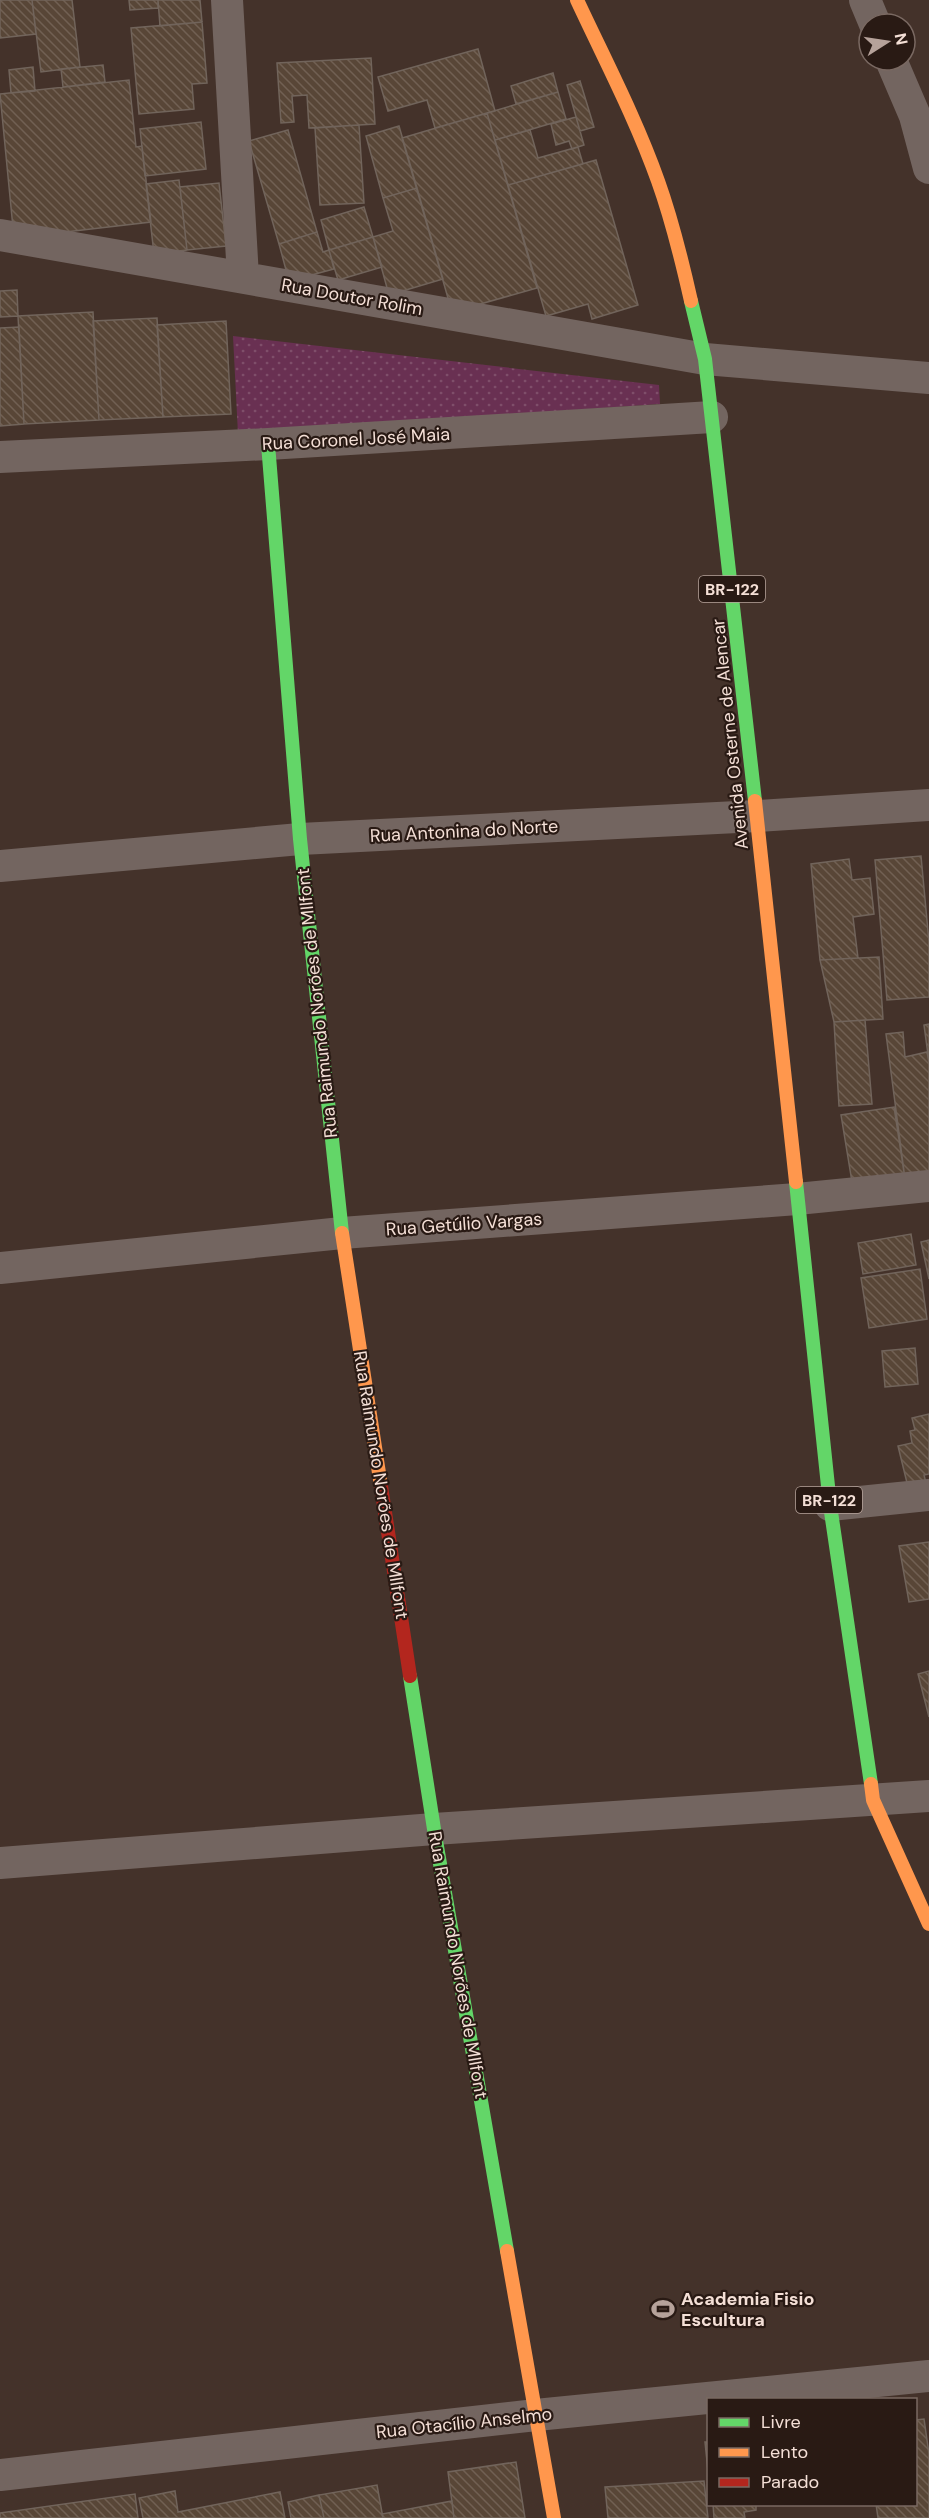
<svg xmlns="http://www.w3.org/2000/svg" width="929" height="2518" font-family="'DM Sans',sans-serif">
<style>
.park{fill:url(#park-dots)}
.building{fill:url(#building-back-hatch);stroke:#71645b;stroke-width:1.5}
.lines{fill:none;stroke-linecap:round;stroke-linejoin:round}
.street{stroke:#736560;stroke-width:32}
.fast{stroke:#63d668;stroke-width:14}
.slow{stroke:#ff974d;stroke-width:14}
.jam{stroke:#b3261e;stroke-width:14}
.labels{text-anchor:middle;stroke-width:4.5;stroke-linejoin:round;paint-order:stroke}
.shield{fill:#291a14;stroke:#b7a49c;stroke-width:1.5}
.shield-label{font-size:16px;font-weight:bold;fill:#f4dfd6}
.street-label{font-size:18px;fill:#f4dfd6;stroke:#291a14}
.poi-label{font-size:18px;font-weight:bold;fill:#f4dfd6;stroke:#291a14;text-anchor:start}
</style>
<defs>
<pattern id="park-dots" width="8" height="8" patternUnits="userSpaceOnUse" patternTransform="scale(1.5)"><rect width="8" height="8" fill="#693052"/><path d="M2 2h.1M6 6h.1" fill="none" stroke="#7f4e6a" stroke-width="1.8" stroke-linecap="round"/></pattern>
<pattern id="building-back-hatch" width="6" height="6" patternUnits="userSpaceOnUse" patternTransform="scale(1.5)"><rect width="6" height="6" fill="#584637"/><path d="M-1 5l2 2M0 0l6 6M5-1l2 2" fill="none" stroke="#716053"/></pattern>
</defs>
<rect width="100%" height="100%" fill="#44322a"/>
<path class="park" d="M233 336 659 385 660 404 238 434Z"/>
<path class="building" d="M0 0H32L36 34 0 38Z
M32 0H72L80 67 41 72Z
M129 0H158V8L130 10Z
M158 0H200L202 22 160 26Z
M202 22 207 83 192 84 194 109 139 114 131 28Z
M478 49 495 111 435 128 427 100 388 111 378 77Z
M371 58 375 124 309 128 307 95 292 96 294 122 281 123 277 63Z
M103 65 105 82 63 87 61 69Z
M33 67 35 91 11 93 9 70Z
M553 73 558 92 516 104 511 86Z
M129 80 136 147 142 146 151 222 14 238 0 94Z
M580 81 594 127 580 131 567 85Z
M558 92 566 119 495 140 487 113Z
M487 113 537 288 452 312 402 138Z
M576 117 584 145 572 149 569 141 556 145 551 124Z
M201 122 206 169 145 176 140 129Z
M359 125 364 203 320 205 315 128Z
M399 126 417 188 383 198 366 136Z
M288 130 317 232 279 244 249 141Z
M530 130 538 158 578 147 583 164 508 185 495 140Z
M596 160 638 305 592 319 588 304 546 316 508 185Z
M179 180 187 250 154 254 146 184Z
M219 183 226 246 187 250 180 187Z
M417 188 443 279 389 295 373 237 393 231 383 198Z
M364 207 373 237 329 250 321 220Z
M317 232 323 252 329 250 334 269 289 281 279 244Z
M373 237 382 267 338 280 329 250Z
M17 290 18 316 0 317V291Z
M93 312 99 420 24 424 18 316Z
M157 318 163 417 99 420 93 321Z
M226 321 231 414 163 417 157 325Z
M19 327 24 424 0 426V328Z
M921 856 929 942V997L887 1000 875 860Z
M849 859 852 880 870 878 874 914 853 917 858 958 820 960 811 864Z
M879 957 883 1019 834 1022 820 960Z
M865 1020 872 1104 839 1106 834 1022Z
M929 1024V1062L924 1025Z
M903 1032 905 1057 927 1052 929 1062V1174L905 1179 886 1034Z
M894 1107 905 1179 853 1188 841 1115Z
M911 1234 916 1265 863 1274 858 1243Z
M929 1240V1279L921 1242Z
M920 1269 927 1319 869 1328 861 1278Z
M915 1348 918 1384 885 1387 882 1351Z
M929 1414V1474L924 1475 927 1487 909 1491 898 1446 912 1443 910 1431 915 1430 912 1418Z
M929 1542V1599L909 1602 899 1546Z
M929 1671V1717L918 1674Z
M924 2419 929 2454V2518H878L876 2504H916V2420Z
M705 2442H708V2471Z
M516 2462 525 2518H454L448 2472Z
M704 2481 708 2518H608L605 2487Z
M377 2485 383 2518H324L319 2495Z
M175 2491 178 2512 280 2492 285 2518H143L139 2498Z
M135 2494 138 2518H0V2513Z
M319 2495 324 2518H291L288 2502Z
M452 2501 454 2518H383L382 2514Z
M713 2504H756V2510L744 2512 745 2518H714Z"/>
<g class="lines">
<path class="street" d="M227 0 243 277
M865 0 875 24
M891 60 915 116 929 168
M0 235 705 359 929 378
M0 457 268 444 712 417
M0 866 300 839 757 816 929 805
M0 1268 342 1233 797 1199 929 1186
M830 1505 929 1495
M0 1863 434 1829 929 1796
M0 2475 536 2415 929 2376"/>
<path class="fast" d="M691 301 705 359 755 801
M268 444 300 839 342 1233
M796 1182 830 1505 871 1784
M410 1676 434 1829 507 2251"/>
<path class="slow" d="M577 0C605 60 636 119 658 181 672 220 682 261 691 301
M755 801 796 1182
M342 1233 381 1486
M871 1784 873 1800 929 1924
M507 2251 554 2518"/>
<path class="jam" d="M381 1486 410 1676"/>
</g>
<defs>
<g id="stadium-bare" transform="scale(1.8)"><path d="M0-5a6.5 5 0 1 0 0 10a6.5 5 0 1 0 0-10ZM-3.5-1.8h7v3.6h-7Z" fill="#b6a29a" stroke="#291a14" stroke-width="2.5" paint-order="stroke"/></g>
</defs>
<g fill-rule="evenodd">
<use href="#stadium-bare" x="663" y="2309"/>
</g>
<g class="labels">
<g class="shield">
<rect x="699" y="576" width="66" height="26" rx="4.5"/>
<rect x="796" y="1487" width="66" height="26" rx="4.5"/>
</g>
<g class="shield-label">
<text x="732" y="595">BR-122</text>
<text x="829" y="1506">BR-122</text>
</g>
<g class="street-label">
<text transform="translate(352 297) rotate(10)" y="6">Rua Doutor Rolim</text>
<text transform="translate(356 439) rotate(-3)" y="6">Rua Coronel José Maia</text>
<text transform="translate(730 734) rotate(-96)" y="6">Avenida Osterne de Alencar</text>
<text transform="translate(464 831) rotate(-3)" y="6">Rua Antonina do Norte</text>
<text transform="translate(317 1003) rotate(-96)" y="6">Rua Raimundo Norões de MIlfont</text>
<text transform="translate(464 1224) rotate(-4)" y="6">Rua Getúlio Vargas</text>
<text transform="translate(381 1485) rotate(81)" y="6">Rua Raimundo Norões de MIlfont</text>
<text transform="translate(458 1965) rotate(80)" y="6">Rua Raimundo Norões de MIlfont</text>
<text transform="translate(464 2423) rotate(-6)" y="6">Rua Otacílio Anselmo</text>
</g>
<g class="poi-label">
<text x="681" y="2305">Academia Fisio<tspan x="681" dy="21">Escultura</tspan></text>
</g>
</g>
<rect x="707" y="2398" width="210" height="108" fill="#291a14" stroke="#7a6962" stroke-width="1.5"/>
<rect x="719" y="2418" width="30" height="9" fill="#63d668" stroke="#7a6962" stroke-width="1.5"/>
<text x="761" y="2428" font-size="18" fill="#f4dfd6">Livre</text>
<rect x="719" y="2448" width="30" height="9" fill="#ff974d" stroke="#7a6962" stroke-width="1.5"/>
<text x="761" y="2458" font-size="18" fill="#f4dfd6">Lento</text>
<rect x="719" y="2478" width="30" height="9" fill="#b3261e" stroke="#7a6962" stroke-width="1.5"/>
<text x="761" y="2488" font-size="18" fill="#f4dfd6">Parado</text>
<g transform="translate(887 42) rotate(78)"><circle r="28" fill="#291a14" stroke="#7a6962" stroke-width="1.5"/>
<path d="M0-4.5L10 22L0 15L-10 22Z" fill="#b6a29a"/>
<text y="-9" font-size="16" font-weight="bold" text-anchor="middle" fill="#f4dfd6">N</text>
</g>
</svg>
